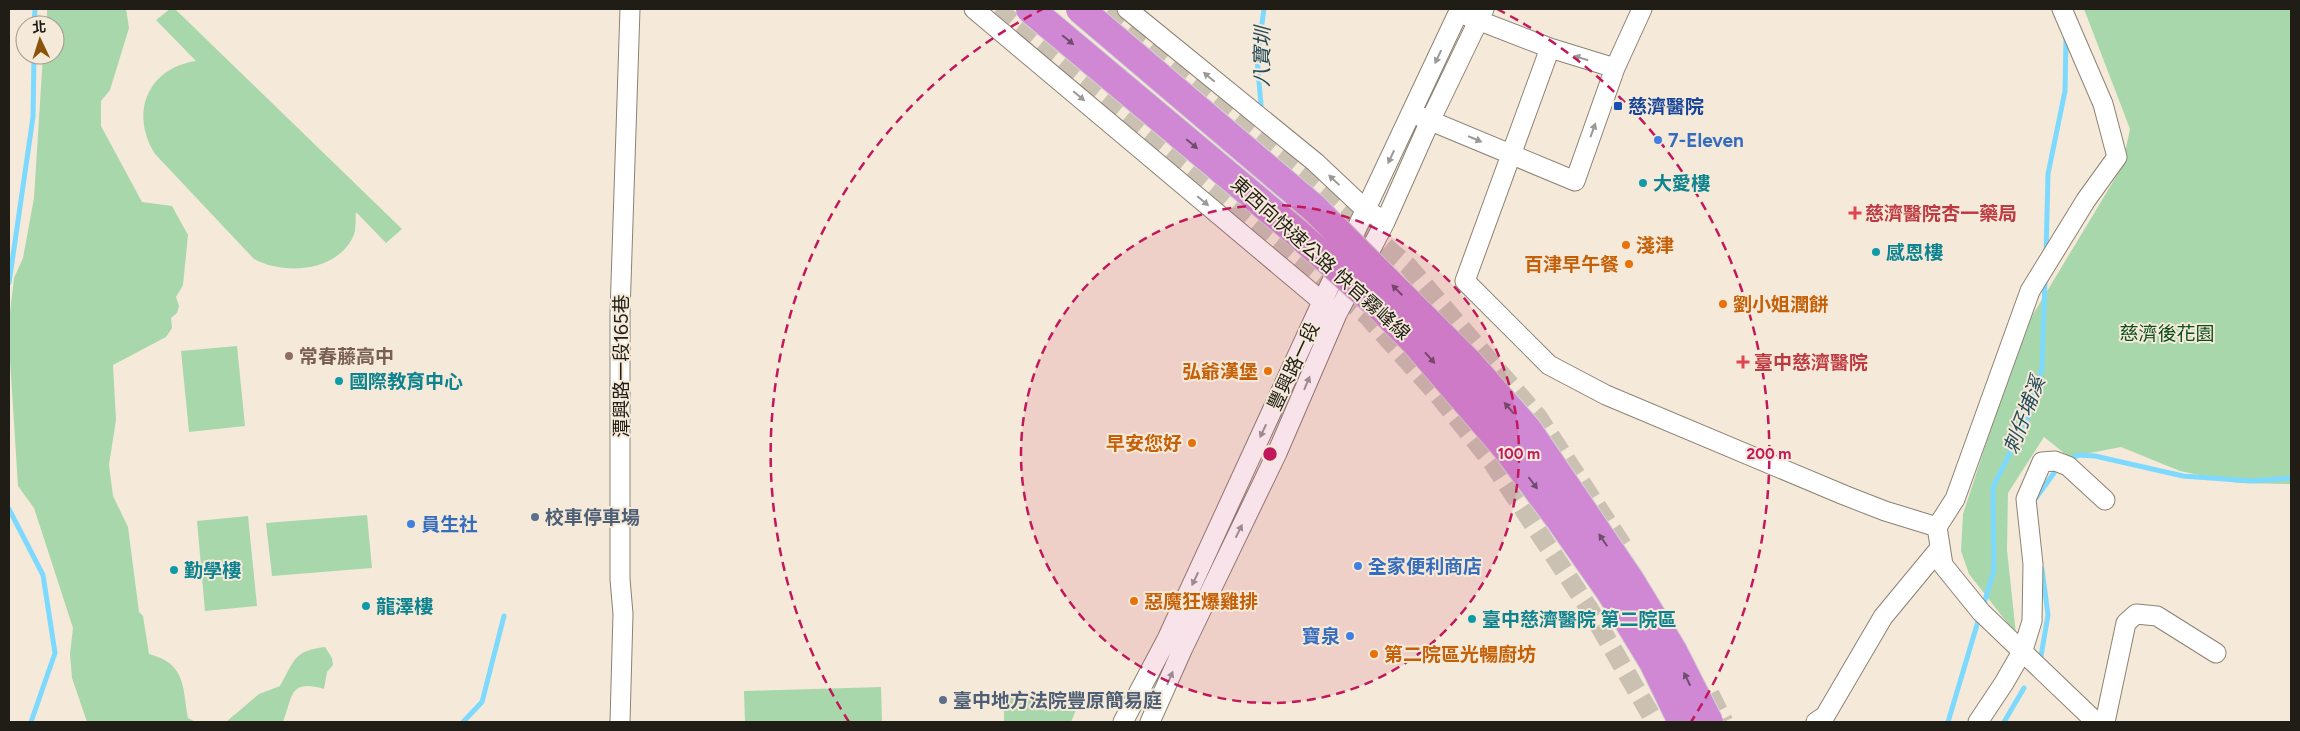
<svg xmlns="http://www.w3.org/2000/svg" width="2300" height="731" font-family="Figtree,'Noto Sans TC',sans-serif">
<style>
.green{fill:#a8d7ab}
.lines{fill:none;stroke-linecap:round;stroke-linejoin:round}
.stream{stroke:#7dd9fd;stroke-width:5}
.minor-tunnel{stroke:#cac1b2;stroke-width:19;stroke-dasharray:19 9;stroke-linecap:butt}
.minor-casing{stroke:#8c8273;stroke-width:21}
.minor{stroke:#fff;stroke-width:19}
.highway-bridge-casing{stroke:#d2d2d0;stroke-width:30;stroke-linecap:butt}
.highway-bridge{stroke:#d088d5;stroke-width:28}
.oneway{fill:#6f4d6c}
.oneway2{fill:#9b9996}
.ring{fill:none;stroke:#c2185b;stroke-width:2.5;stroke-dasharray:9 6}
.transit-dot{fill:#1a4fb4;stroke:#f5ead9;stroke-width:2}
.shop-dot{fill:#3f7fe0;stroke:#f5ead9;stroke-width:2}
.culture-dot{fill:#0f9aa8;stroke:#f5ead9;stroke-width:2}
.health-dot{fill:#e0444e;stroke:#f5ead9;stroke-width:2}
.food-dot{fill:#e8710a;stroke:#f5ead9;stroke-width:2}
.education-dot{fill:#8d6e63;stroke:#f5ead9;stroke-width:2}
.service-dot{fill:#5c6f8a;stroke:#f5ead9;stroke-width:2}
.labels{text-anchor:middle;stroke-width:4;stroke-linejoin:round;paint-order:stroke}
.transit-label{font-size:19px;font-weight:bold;fill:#164399;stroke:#f5ead9;text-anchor:start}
.shop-label{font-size:19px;font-weight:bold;fill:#366cbe;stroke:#f5ead9;text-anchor:start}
.culture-label{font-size:19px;font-weight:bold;fill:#0d838f;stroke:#f5ead9;text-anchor:start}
.health-label{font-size:19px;font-weight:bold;fill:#be3a42;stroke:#f5ead9;text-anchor:start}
.food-label{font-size:19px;font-weight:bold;fill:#c56008;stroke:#f5ead9;text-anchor:start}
.street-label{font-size:19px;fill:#201c16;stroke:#f5ead9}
.park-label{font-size:19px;fill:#0b4f1b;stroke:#f5ead9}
.education-label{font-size:19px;font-weight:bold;fill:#785e54;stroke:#f5ead9;text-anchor:start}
.service-label{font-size:19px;font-weight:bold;fill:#4e5e75;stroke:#f5ead9;text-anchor:start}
.water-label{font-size:20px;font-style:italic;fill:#224a5a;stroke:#f5ead9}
.centre{fill:#c2185b;stroke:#f5ead9;stroke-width:2.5}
.ring-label{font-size:15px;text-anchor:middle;font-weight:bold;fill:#c2185b;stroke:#f5ead9;stroke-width:4;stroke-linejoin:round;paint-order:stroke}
</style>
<rect width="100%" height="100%" fill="#f5ead9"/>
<path class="green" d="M47 9H126L129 28 110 90 101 101V126L142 202 172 206 188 235 183 285 176 297 179 306 177 313 171 318 172 328 166 337 113 365 116 420 109 465 113 496 128 527 139 612 143 616 149 654C186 664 182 685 188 718L196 722H87L72 678 70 654 73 628 34 508 18 486 9 344V321L14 278 23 258 34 198 43 55H55V25H47Z
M170 9H175L402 229 386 243 356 212C355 220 357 231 352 239 334 272 284 275 254 259L155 154C129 113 148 68 196 61L156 20Z
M2084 9H2291V484L2238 483 2180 471 2121 447 2069 457 2044 437 2008 493 2007 550 2016 634 1969 574 1961 551 1963 514 2023 331 2122 167 2130 129Z
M237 346 245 426 189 432 181 351Z
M367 515 372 568 272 576 266 523Z
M248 516 257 606 205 611 197 521Z
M325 647 332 658 333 665 327 672 324 689C289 679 293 696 283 722H226L259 694 280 686C295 660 293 651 325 647Z
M881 687 882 722H745L744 691Z
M1084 691 1071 722H1004V696Z"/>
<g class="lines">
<path class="stream" d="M34 25 35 9
M1261 105 1257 59 1264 9
M2046 254 2048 174 2065 91 2066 37
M9 283 33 117 34 55
M2068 461 2078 455 2095 456 2183 476 2251 481 2291 478
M2036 498 2054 473
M9 509 43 575 55 653 31 722
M1983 607 1994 570 1993 487 2028 417 2042 369 2045 280
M2040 662 2048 615 2042 569
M463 722 482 702 504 616
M1948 722 1979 618
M2004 722 2024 688"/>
<path class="minor-tunnel" d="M997 9 1367 316 1438 395 1492 462 1590 610 1655 722
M1106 13 1326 195 1408 266 1538 417 1627 552
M1710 694 1724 722"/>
<g class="minor-casing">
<path id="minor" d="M974 9 1331 309
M1127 9 1315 162 1366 210 1376 216
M2062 9 2103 104 2117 157 2086 200 2030 291 1955 499 1937 527 1943 565 1981 612 2096 722
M1550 48 1465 281 1549 365 1606 395 1844 495 1885 511 1937 527
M1615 68 1642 9
M1419 116 1575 181 1615 68 1550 48 1467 16
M620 722 623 614 620 579V313L630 9
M1123 722 1167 639 1322 302 1460 9
M1150 722 1183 648 1277 453 1337 314 1385 222 1430 121 1484 9
M1816 722 1825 716 1883 617 1940 548
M1978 722 2004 683 2023 650 2032 621 2033 564 2026 499 2042 462 2055 461 2068 466 2105 500
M2105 722 2126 623 2136 614 2157 616 2216 653"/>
</g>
<use href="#minor" class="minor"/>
<g class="highway-bridge-casing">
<path id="highway-bridge" d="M1030 9 1296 232 1377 304 1415 342 1507 449 1560 520 1611 593 1653 662 1682 722
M1080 9 1314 208 1469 363 1528 430 1630 580 1673 651 1709 722"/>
</g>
<use href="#highway-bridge" class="highway-bridge"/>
</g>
<defs><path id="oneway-solid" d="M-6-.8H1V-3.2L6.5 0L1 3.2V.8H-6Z" transform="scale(1.25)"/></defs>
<g class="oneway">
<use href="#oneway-solid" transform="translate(1068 40) rotate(39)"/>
<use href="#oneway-solid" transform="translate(1192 144) rotate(40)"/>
<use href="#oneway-solid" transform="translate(1397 290) rotate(-135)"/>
<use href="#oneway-solid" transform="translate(1430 358) rotate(48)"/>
<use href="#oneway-solid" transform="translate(1509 408) rotate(-131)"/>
<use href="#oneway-solid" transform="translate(1533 483) rotate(53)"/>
<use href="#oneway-solid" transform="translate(1603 540) rotate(-124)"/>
<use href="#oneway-solid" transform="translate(1687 679) rotate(-116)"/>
</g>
<g class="oneway2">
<use href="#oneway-solid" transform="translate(1438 57) rotate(115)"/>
<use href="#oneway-solid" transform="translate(1581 58) rotate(-163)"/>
<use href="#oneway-solid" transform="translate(1209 77) rotate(-140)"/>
<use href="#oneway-solid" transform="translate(1079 96) rotate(40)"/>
<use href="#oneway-solid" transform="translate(1593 130) rotate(-70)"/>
<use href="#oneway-solid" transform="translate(1475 139) rotate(23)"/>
<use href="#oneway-solid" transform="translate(1391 157) rotate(115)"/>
<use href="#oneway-solid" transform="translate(1334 180) rotate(-137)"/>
<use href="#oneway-solid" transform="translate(1203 201) rotate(40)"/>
<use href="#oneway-solid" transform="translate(1307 383) rotate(-67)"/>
<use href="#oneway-solid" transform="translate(1263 431) rotate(115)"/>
<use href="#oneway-solid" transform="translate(1239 531) rotate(-64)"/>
<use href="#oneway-solid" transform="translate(1195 579) rotate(115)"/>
<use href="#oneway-solid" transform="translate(1170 678) rotate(-67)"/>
</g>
<circle cx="1270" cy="454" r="249" fill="#c2185b" fill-opacity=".12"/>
<g class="ring">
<circle cx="1270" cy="454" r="249"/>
<path d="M849 722A499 499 0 0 1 1043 9M1497 9A499 499 0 0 1 1691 722"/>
</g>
<rect class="transit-dot" x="1613" y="101" width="10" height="10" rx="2.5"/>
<g class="shop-dot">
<circle cx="1658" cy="140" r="5"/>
<circle cx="411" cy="524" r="5"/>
<circle cx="1358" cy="566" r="5"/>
<circle cx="1350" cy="636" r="5"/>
</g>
<g class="culture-dot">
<circle cx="1643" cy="183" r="5"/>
<circle cx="1876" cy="252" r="5"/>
<circle cx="339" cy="381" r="5"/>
<circle cx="174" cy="570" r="5"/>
<circle cx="366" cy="606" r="5"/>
<circle cx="1472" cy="619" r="5"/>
</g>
<g class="health-dot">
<path d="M1852.5 205.5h5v5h5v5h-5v5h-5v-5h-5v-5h5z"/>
<path d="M1740.5 354.5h5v5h5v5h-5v5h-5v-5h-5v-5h5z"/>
</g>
<g class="food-dot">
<circle cx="1626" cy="245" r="5"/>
<circle cx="1629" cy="264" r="5"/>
<circle cx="1723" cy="304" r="5"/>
<circle cx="1268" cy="371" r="5"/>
<circle cx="1192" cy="443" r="5"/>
<circle cx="1134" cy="601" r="5"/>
<circle cx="1374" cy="654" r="5"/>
</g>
<circle class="education-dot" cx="289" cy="356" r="5"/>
<g class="service-dot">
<circle cx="535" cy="517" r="5"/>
<circle cx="943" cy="700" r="5"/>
</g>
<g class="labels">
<g class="transit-label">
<text x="1628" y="113">慈濟醫院</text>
</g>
<g class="shop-label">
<text x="1668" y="147">7-Eleven</text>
<text x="421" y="531">員生社</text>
<text x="1368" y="573">全家便利商店</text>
<text x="1340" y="643" text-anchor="end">寶泉</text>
</g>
<g class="culture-label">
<text x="1653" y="190">大愛樓</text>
<text x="1886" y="259">感恩樓</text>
<text x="349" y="388">國際教育中心</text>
<text x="184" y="577">勤學樓</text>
<text x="376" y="613">龍澤樓</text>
<text x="1482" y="626">臺中慈濟醫院 第二院區</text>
</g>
<g class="health-label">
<text x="1865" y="220">慈濟醫院杏一藥局</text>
<text x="1754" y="369">臺中慈濟醫院</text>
</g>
<g class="food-label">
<text x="1636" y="252">淺津</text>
<text x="1619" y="271" text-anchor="end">百津早午餐</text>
<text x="1733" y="311">劉小姐潤餅</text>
<text x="1258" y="378" text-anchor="end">弘爺漢堡</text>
<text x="1182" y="450" text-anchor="end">早安您好</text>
<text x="1144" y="608">惡魔狂爆雞排</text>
<text x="1384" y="661">第二院區光暢廚坊</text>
</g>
<g class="street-label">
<text transform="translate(1321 258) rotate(42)" y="7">東西向快速公路 快官霧峰線</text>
<text transform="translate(621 366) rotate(-90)" y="7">潭興路一段165巷</text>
<text transform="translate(1293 366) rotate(-65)" y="7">豐興路一段</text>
</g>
<g class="park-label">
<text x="2167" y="340">慈濟後花園</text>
</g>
<g class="education-label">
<text x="299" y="363">常春藤高中</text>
</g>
<g class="service-label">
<text x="545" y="524">校車停車場</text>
<text x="953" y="707">臺中地方法院豐原簡易庭</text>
</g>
<g class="water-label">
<text transform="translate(1262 57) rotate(-89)" y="7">八寶圳</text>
<text transform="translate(2024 415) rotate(-69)" y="7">刺仔埔溪</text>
</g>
</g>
<circle cx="1270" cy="454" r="8" class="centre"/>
<g class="ring-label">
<text x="1519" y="459">100 m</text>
<text x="1769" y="459">200 m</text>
</g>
<rect width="2300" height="731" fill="none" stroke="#201c16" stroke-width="20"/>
<g transform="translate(40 40) rotate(356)"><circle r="24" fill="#f5ead9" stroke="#a0988b"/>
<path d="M0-4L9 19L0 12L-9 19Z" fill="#8b5209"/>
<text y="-8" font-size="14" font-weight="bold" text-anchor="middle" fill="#201c16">北</text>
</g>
</svg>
